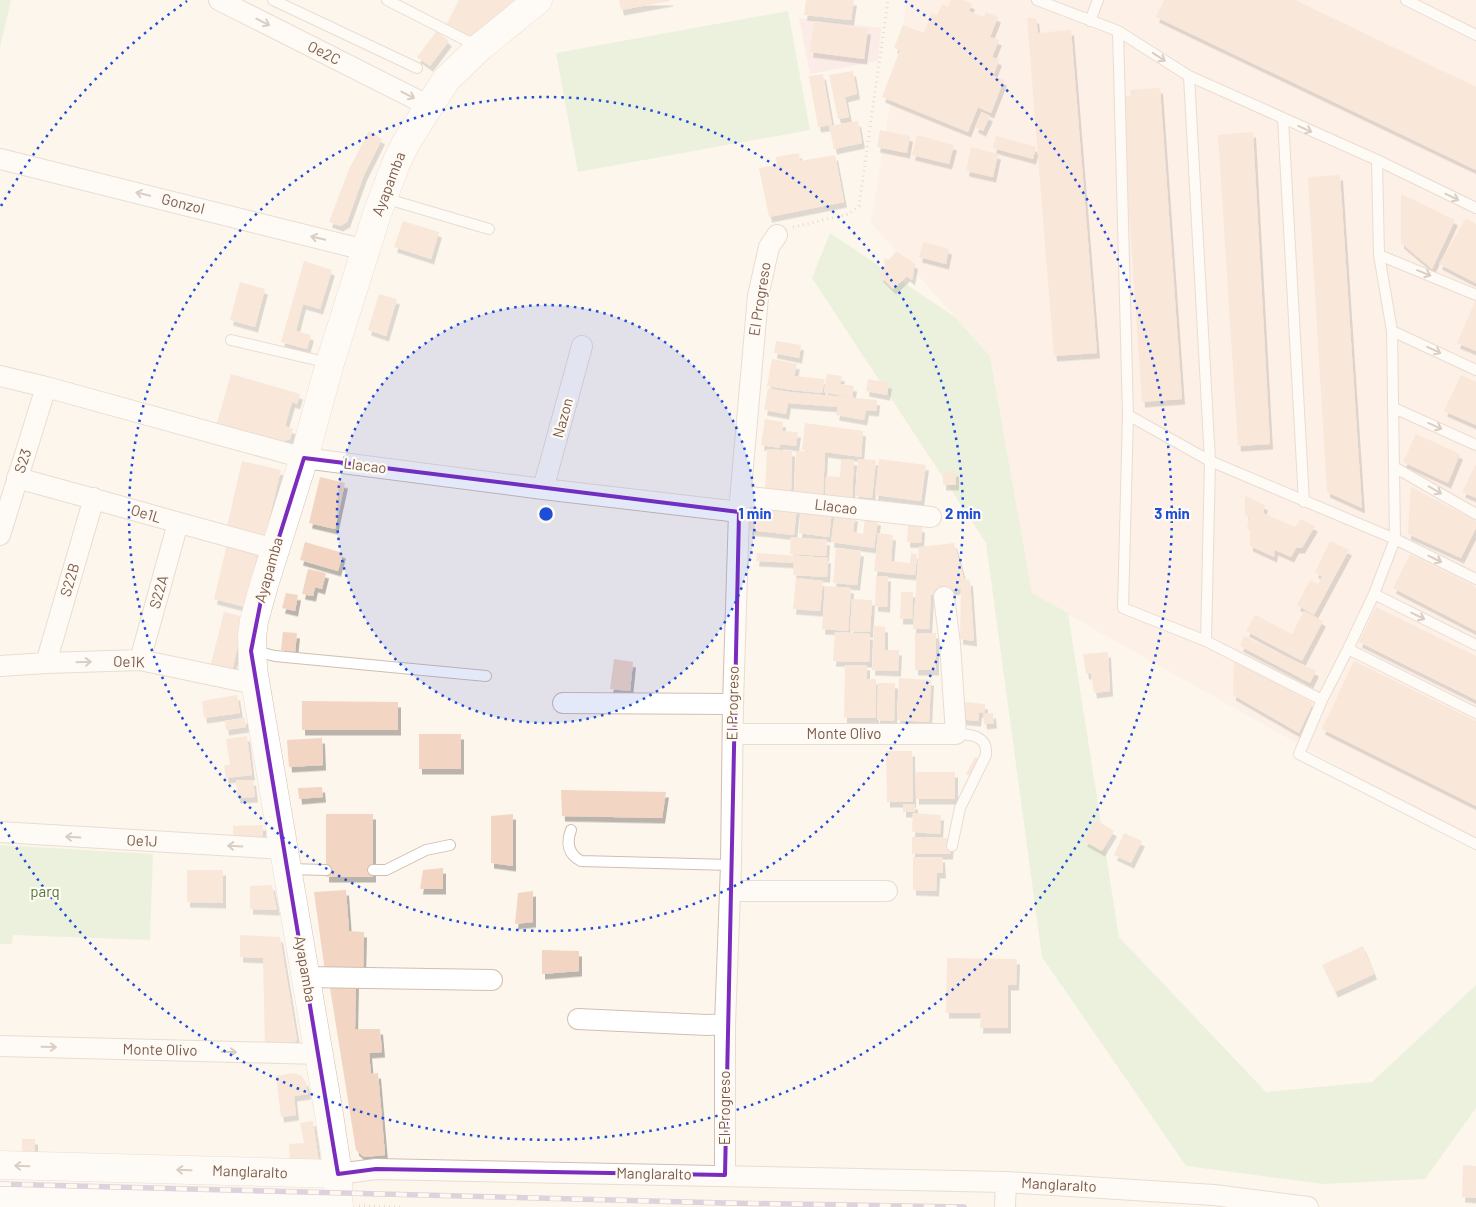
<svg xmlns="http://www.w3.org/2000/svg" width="1476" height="1207" font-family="Barlow,sans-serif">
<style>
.commercial{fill:#fde8e0}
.medical{fill:#fbdfe3}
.green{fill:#d8ecc9}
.building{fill:#f3d5c3;filter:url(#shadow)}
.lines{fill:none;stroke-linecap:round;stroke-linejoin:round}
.lane-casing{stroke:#d1beb0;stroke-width:12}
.street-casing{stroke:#d1beb0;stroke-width:22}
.secondary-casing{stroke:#d6c0b0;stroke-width:29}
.path{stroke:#d9b8a5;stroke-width:3;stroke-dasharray:1 4;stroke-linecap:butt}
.lane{stroke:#fff;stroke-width:10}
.street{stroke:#fff;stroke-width:20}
.secondary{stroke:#fff;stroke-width:28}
.rail-casing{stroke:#b9a8c9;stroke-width:5.5}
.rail{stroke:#fffaf3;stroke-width:4;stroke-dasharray:11;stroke-linecap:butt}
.oneway{stroke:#af9d94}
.marked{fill:none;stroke:#7b2cbf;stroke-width:4;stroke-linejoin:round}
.ring{fill:none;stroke:#1d4ed8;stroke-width:2.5;stroke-dasharray:2.5 5}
.labels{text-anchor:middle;stroke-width:4.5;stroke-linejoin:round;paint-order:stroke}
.street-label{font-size:15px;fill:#7a5c4d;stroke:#fffaf3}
.park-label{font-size:15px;fill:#537a41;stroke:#fffaf3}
.centre{fill:#1d4ed8;stroke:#fffaf3;stroke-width:2.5}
.ring-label{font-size:15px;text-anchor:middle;font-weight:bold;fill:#1d4ed8;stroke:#fffaf3;stroke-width:4.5;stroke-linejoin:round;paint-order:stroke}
</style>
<defs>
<filter id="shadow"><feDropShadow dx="3" dy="5.5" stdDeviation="0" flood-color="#0004"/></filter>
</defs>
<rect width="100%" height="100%" fill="#fdf6ec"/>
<path class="commercial" d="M907 0H1476V844L1032 594 990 356 871 223Z"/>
<path class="medical" d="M799 18 881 28 878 61 810 74Z"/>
<path class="green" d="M0 0H11L0 48Z
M788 11 810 130 578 172 556 53Z
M830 233 955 317 990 356 1032 593 1068 613 1119 937 1266 1092 1372 1082 1476 985V1108L1425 1179 1324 1184 1186 1166 1042 957 986 543 812 278Z
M0 845 153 854 150 940 13 935 12 944H0Z"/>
<path class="building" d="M459 0H515L467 38 446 25Z
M619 0H670V1L621 10Z
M806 0H854L851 20 804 15Z
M951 0H963L972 4 969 11 984 17 986 12 998 17 990 37 999 40 992 57 999 60 993 76 1004 80 991 113 978 107 968 132 882 97 900 50 894 48 903 25 924 33 932 13 937 15 942 4 948 7Z
M1164 0H1295L1476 87V170L1156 17Z
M1027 18H1036L1038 33 1071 30 1097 353 1054 356Z
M814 21 868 29 864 59 810 52Z
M437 31 449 41 430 66 417 57Z
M853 71 857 94 845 97 849 117 838 119 829 75Z
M823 74 832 125 818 127 809 76Z
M1160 88 1182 399 1142 402 1121 96H1131L1130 90Z
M982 112 990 116 983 131 975 127Z
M858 121 862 143 834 149 829 126Z
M880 130 910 136 907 153 877 147Z
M369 131 382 139 364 175 347 222 340 226 329 222 349 169Z
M1253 132 1270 444 1238 446 1218 135Z
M917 135 954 145 949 164 912 155Z
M996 136 1036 147 1033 159 993 148Z
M971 147 998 154 993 177 966 171Z
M799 153 800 161 835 155 844 202 769 217 759 168 777 165 776 157Z
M1340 175 1362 508 1327 492 1308 177Z
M1401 194 1455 220 1432 269 1401 243Z
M1466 218 1476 224V283L1439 264Z
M403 221 439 232 431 259 394 247Z
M923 242 949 249 946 264 919 257Z
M896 251 915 264 912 280 907 276 893 289 880 276 885 265 884 258 889 260Z
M304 261 332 270 320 309 303 304 296 331 311 335 307 349 281 342Z
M240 282 265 289 255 327 230 320Z
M379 294 397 299 386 336 368 330Z
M1476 299V351L1457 343Z
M776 341 801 345 799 358 774 353Z
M772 359 797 364 794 376 825 379 822 393 792 390 767 386Z
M231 374 300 394 297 404 292 402 285 426 293 429 290 439 282 442 217 423Z
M827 374 842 376 840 384 854 386 852 398 824 392Z
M1461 375 1476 382V425L1444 411Z
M868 379 889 383 887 395 866 391Z
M768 388 789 392 877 400 876 411 866 410 864 420 836 415 838 407 788 403 786 414 764 410Z
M765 419 783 422 782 431 798 432 796 446 780 444V448L761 445Z
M805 423 863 431 861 457 825 452 823 495 794 494 796 451 821 452 802 450Z
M1416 434 1460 454 1448 483 1403 462Z
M767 449 792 451 791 491 765 490Z
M841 459 854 460 852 498 825 495 826 476 840 477Z
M858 459 876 460 872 498 855 496Z
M879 459 926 465 921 501 875 495Z
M242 461 281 470 264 540 226 531Z
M1476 464V498L1462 492Z
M943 471H956V485H943Z
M320 477 345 483 335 529 309 523Z
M1411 487 1476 521V528L1461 558 1408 534Z
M1245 496 1265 505 1263 513 1295 527 1301 519 1315 526 1302 548H1296L1291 557 1275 550 1274 557 1250 546V530L1247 529 1249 517 1245 515Z
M752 502 797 507 794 535 749 530Z
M801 506 832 510 829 537 799 533Z
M835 513 855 516 853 532 863 534 865 518 878 520 874 548 831 542Z
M908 525 922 527 921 543 907 542Z
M878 533 893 535 891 561 910 563 911 553 917 554 915 575 874 571Z
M791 537 827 540 826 556 790 554Z
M1330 541 1349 550 1314 615 1297 605 1310 580 1318 584 1322 577 1315 572Z
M305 542 343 553 338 571 300 560Z
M954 543 964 578 970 581 974 641 960 639 961 588 931 595 929 629H913L919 547Z
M227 544 258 551 245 607 214 599Z
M836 548 861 551 857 585 833 583Z
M757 553 828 558 827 577 793 575 794 563 756 561Z
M1410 554 1476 587V631L1393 588Z
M308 569 326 573 322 589 315 587 313 596 302 594Z
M876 576H888L887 607 875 606Z
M796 578 823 581 820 611 793 609Z
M825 586 851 588 848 631 822 629Z
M901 592H913L912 619H900Z
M286 593 298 595 295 611 282 608Z
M852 599 872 600 870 632 850 631Z
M1376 607 1476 656V700L1359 642Z
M1304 611 1323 621 1302 661 1246 631 1255 615 1292 634Z
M224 612 244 617 232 672 210 667Z
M874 626 885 627V650H899L898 671 872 670Z
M283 632 297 633 295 652 281 650Z
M835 632 870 634 869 662 833 661Z
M915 633H936V670H915Z
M1244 636 1316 671 1310 683 1240 646Z
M1108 652 1110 691 1094 693 1091 673 1086 674 1083 654Z
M614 659 633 662 630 691 610 689Z
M1234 660 1313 703 1299 733 1233 695Z
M1354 661 1476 721V806L1322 729Z
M845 665H867V679H876V718H844Z
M899 678 931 680 929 722 897 720Z
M878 683H895L894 721 877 720Z
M237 695 240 713 204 718 202 701Z
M302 701 398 702V730H302Z
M965 702 985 704V713L979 712 978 721 957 719V710L965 711Z
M993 713 994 723 984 724 983 714Z
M245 718 246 727 226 730 225 721Z
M419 734H461V769H419Z
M247 736 252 775 226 778 224 765H230L226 739Z
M322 738 323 765 289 767 287 740Z
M886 751H912L913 802H887Z
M975 757 980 759 971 776 966 774Z
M916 772H955V799H916Z
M236 780H253L255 797 237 798Z
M322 787 323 797 299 799 298 788Z
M561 790 666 792 662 818 562 816Z
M903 804H915V812H903Z
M913 813 941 815 940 834 912 832Z
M326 814H373V877H326Z
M513 814V866L491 863V816Z
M1096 820 1114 831 1102 851 1084 841Z
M263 825V839L233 840V826Z
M1124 833 1142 841 1131 863 1114 855Z
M912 837 951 838 950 854H912Z
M913 857H942L943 873H937L936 891 913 890Z
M443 868V889H420L423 870Z
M187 870H223V903L187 902Z
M272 885 277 910 250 909V886Z
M346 890 349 931 364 932 363 972H325L314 892Z
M533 891V922L515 924 518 893Z
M240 935 280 937 297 1040 289 1046 265 1048 263 958 240 957Z
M1363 946 1374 974 1335 992 1322 965Z
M542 950 579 951V971L542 974Z
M947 958 1017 959 1016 985H1008V1028H980L981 1013H946Z
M329 982H356L355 1029H380L382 1052 369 1053 371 1074 378 1073 385 1155 364 1157 356 1150Z
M294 1073 302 1076 306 1083 308 1094 294 1096 296 1115 281 1117 276 1076Z
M313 1121 319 1162 290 1170 289 1144 304 1143 300 1123Z
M22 1139H35V1159H22Z
M1463 1165 1476 1166V1198L1462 1197Z"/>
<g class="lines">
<g class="lane-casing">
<path id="lane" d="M273 0 417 68
M387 0 479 47
M1037 0 1118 31 1189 76 1377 160 1476 208
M1406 0 1476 35
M1090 21 1098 0
M1118 31 1128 415 1123 608 1206 641 1322 700 1348 649
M1189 76 1210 461 1206 641
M1283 119 1304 502
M1377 160 1379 255 1392 331 1395 539 1374 594 1348 649 1476 713
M384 198 489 229
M1379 255 1476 295
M1392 331 1476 370
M231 340 329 363
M1394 408 1476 445
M1128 415 1210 461 1395 539 1476 579
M1394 467 1476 514
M1374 594 1476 645
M255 651 275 656 486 676
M1322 700 1299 754 1476 844
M571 830C566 843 568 854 581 861L731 865
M952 846 960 808 986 755C988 736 971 734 956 734
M288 869 326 870
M373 870H386L426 850 450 845"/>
</g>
<g class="street-casing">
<path id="street" d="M219 0 429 106
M0 159 365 250
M0 376 46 387 304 458 543 489 739 512
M17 478C103 501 188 526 275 549
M543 489 582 346
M741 496 931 517
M0 535 46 387
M140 660 178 523
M46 663 94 498
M0 666 46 663 140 660 255 684
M563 703 733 704
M733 734H956L950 644 944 597
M0 832 284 849
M731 891H887
M306 977 492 980
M578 1019 707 1025 725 1024
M0 1046 319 1054
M338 1174 376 1169 1006 1182 1214 1195 1308 1207
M725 1175V1024L731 865 733 704 739 512 758 296 769 247 777 235
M1005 1207 1006 1182"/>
</g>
<g class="secondary-casing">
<path id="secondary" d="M0 1165 338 1174
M0 1197 339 1205
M338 1207V1174L329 1114 253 669 252 637 254 621 264 585 304 458 330 363 377 214 397 161 407 141 446 80 480 47 538 0"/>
</g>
<path class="path" d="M793 227 849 214 859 206 888 0
M359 1206 402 1207"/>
<use href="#lane" class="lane"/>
<use href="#street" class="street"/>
<use href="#secondary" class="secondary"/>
<g class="rail-casing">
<path id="rail" d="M0 1184 726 1203 964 1207"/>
</g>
<use href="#rail" class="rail"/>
</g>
<defs><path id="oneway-shaft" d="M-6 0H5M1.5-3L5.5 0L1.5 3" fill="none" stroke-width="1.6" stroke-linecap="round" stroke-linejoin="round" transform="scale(1.25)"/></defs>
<g class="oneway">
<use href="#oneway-shaft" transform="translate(263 22) rotate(27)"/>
<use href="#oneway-shaft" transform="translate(1159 57) rotate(33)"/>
<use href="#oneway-shaft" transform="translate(408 95) rotate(27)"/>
<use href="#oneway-shaft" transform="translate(1305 129) rotate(24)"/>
<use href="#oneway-shaft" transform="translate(143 194) rotate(-166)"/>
<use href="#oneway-shaft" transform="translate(1452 197) rotate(26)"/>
<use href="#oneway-shaft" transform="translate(318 238) rotate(-166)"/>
<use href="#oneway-shaft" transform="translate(1424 273) rotate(22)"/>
<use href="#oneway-shaft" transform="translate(1434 350) rotate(25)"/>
<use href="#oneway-shaft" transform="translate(1435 426) rotate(24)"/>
<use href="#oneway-shaft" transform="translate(1435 490) rotate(30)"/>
<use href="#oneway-shaft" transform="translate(1435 559) rotate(26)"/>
<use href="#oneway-shaft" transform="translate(1418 616) rotate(26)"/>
<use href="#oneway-shaft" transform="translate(84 662) rotate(-2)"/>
<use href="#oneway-shaft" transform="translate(73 837) rotate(-177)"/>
<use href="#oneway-shaft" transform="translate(235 846) rotate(-177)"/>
<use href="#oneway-shaft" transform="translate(49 1047) rotate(1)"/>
<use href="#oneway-shaft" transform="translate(229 1052) rotate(1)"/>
<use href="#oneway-shaft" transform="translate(22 1166) rotate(-178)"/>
<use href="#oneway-shaft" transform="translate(184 1170) rotate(-178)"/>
</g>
<path d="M0 0H1476V1207H0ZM304 458 739 512 725 1175 376 1169 338 1174 251 651 264 585Z" fill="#fdf6ec" fill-opacity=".55" fill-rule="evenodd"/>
<path class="marked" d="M304 458 739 512 725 1175 376 1169 338 1174 251 651 264 585Z"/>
<circle cx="546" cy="514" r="209" fill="#1d4ed8" fill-opacity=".12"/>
<g class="ring">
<circle cx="546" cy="514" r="209"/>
<circle cx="546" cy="514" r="417"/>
<path d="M1 206A626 626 0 0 1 187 1M905 1A626 626 0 1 1 1 822"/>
</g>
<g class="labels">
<g class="street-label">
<text transform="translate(324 53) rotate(27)" y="5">Oe2C</text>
<text transform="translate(389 184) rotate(-69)" y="5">Ayapamba</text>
<text transform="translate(183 204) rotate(14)" y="5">Gonzol</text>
<text transform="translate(760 299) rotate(-81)" y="5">El Progreso</text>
<text transform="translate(563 418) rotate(-75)" y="5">Nazon</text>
<text transform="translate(23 461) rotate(-72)" y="5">S23</text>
<text transform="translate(365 466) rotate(7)" y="5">Llacao</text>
<text transform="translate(836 507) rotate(7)" y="5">Llacao</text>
<text transform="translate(146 514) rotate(17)" y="5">Oe1L</text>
<text transform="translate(269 570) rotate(-74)" y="5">Ayapamba</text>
<text transform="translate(70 580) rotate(-74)" y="5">S22B</text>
<text transform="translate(159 592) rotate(-74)" y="5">S22A</text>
<text transform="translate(129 662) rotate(2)" y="5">Oe1K</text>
<text transform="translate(733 703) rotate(-89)" y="5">El Progreso</text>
<text x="844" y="739">Monte Olivo</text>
<text transform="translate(142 841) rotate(3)" y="5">Oe1J</text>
<text transform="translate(305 969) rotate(80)" y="5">Ayapamba</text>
<text transform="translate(160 1050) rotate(1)" y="5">Monte Olivo</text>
<text transform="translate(725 1108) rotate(-90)" y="5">El Progreso</text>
<text transform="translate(250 1172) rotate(2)" y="5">Manglaralto</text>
<text transform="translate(654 1174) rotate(1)" y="5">Manglaralto</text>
<text transform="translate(1059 1185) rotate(3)" y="5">Manglaralto</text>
</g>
<g class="park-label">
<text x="45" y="897">parq</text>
</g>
</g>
<circle cx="546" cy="514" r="8" class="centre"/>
<g class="ring-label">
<text x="755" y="519">1 min</text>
<text x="963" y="519">2 min</text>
<text x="1172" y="519">3 min</text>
</g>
</svg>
